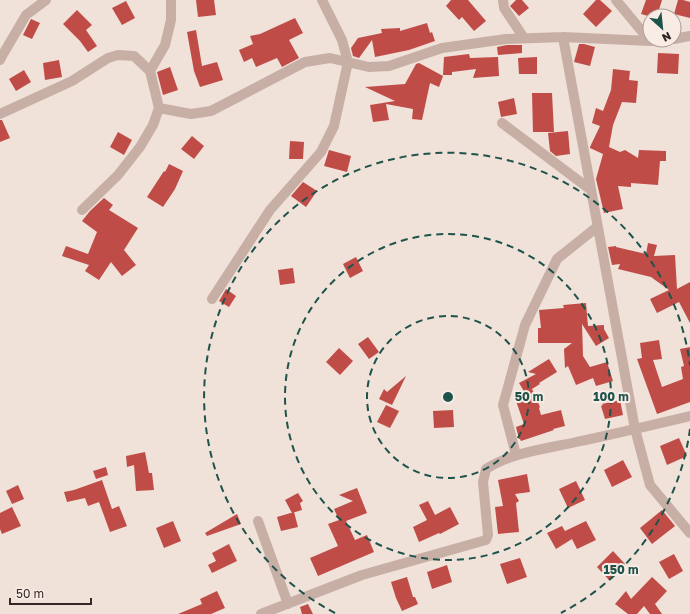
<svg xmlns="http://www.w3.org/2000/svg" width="690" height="614" font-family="'Golos Text',sans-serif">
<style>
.building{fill:#c04c47}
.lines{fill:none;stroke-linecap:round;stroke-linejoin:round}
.minor{stroke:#c7afa6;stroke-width:10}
.ring{fill:none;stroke:#1e534c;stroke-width:2;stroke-dasharray:7 5}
.centre{fill:#1e534c;stroke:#f8ece5;stroke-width:2}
.ring-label{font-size:12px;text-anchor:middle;font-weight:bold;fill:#1e534c;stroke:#f8ece5;stroke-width:4;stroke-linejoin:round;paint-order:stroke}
</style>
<rect width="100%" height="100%" fill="#f0e1d9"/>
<path class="building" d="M196 0H214L216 15 198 17Z
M451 0H468L486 21 474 31 462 17 459 20 446 6Z
M516 0H522L529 8 519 16 510 6Z
M596 0H600L612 11 596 27 583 14Z
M646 0H662L657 16H648L641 14Z
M678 0H683L690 2V18L674 14Z
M126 1 135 18 122 25 112 8Z
M77 10 92 25 86 30 97 46 88 52 80 41 63 24Z
M295 18 303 33 289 40 299 58 282 67 277 58 256 67 252 58 244 62 239 50 253 44 250 36 260 34Z
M31 19 40 23 32 39 23 35Z
M427 23 430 33 432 32 435 41 409 50 375 57 372 40 359 58 353 56 351 48 358 38 382 33 381 29 400 28V31Z
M196 30 202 66 217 62 223 80 200 87 194 71 187 32Z
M579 44H584L595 47 590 66 574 62Z
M507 45H522V53L498 55 497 47Z
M658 53 679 54 678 74 657 73Z
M469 54 470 58 498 57 499 76 473 78 476 69 452 72V75H443L444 57Z
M537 57V74H519L518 58Z
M59 60 62 77 45 80 43 63Z
M419 63 443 76 439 87 430 83 422 120 412 119 413 109 386 104 389 120 373 122 370 105 395 101 365 87 405 84 416 64Z
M170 67 178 90 163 95 157 72Z
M613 69 630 71 629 80 638 81 636 103 622 102 613 125 609 147 620 152 625 150 638 158 639 150 666 151V161H660L658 185 631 183V187L618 186 623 209 604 213 596 179 603 154 590 148V147L600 126 592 123 596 108 603 111 611 90Z
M24 70 31 82 16 91 9 79Z
M532 93H552L554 132H533Z
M514 98 517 114 501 117 498 102Z
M0 120H2L10 138 0 142Z
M568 131 570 154 556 156 550 151 548 133Z
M118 132 132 140 124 155 110 147Z
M192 136 204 146 194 159 181 149Z
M290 141 304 142 303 159H289Z
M329 150 351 156 347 172 324 166Z
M169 164 183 171 175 189 163 207 147 197 164 171 165 172Z
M303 182 317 191 306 207 291 196Z
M104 198 113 205 109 210 138 228 124 250 136 265 122 276 111 262 99 280 85 271 89 265 62 256 66 246 88 254 97 232 82 221 90 211Z
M648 243 657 245 654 256 675 255 677 289 690 282V323L679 302 657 313 650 299 669 290 651 277 618 269 620 264 612 265 608 247 616 246V247L646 254Z
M356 257 363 271 350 278 343 264Z
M293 268 295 283 280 285 278 270Z
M226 289 236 296 229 307 219 301Z
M586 303 588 326 604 325V329L609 338 596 346 582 324 583 356 590 367 607 362 613 381 596 386 593 378 576 385 568 366 565 368 564 349 572 343H538V328H541L539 310 564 308 563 305Z
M368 337 379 352 369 359 358 344Z
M659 340 662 359 653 360 662 387 683 379 681 367 684 366 680 349 690 347V402L657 414 637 359 642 358 640 343Z
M339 348 353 361 340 375 326 362Z
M549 359 557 372 539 383 540 384 532 389 540 407 539 408 541 415 561 410 565 426 553 429 554 430 521 441 520 439H519L516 427 524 424 515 398 525 393 519 383 536 374 528 372Z
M406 376 392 405 379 399 384 389 387 392Z
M620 400 623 415 605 419 601 406 603 405 602 404Z
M386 405 399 411 390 428 377 422Z
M453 410 454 427 434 428 433 411Z
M679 438 687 456 667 465 660 446Z
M145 452 149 473H152L154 490 136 491 134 465 127 467 126 456Z
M623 460 632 477 612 487 604 470Z
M106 467 108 475 96 479 93 471Z
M527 474 530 492 515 494 519 501 516 503 519 532 498 534 495 507 503 506 498 480Z
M102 480 112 509 119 506 127 526 110 532 99 502 88 506 85 498 67 502 64 492 74 490Z
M576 481 585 500 568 508 559 489Z
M18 485 24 499 12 504 6 491Z
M357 488 367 513 346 521 355 540 367 535 374 552 318 576 310 558 338 546 328 524 339 520 334 509 353 501 339 495Z
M298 493 303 501 300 503 302 510 292 513 285 500Z
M428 501 435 515 450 507 459 524 440 534 439 533 419 542 413 527 427 520 419 505Z
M12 507 21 526 2 534 0 529V513Z
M662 510 675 526 652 544 640 528Z
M294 512 298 527 281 531 277 517Z
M237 514 241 524 207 536 205 533Z
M173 521 181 541 164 548 156 528Z
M586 521 596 540 577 549 572 539 556 549 547 533 562 526 565 531Z
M229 544 237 561 212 573 208 565 216 561 212 553Z
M613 551 625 564 609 580 597 567Z
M674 554 683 571 669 579 659 562Z
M520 558 527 577 507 584 500 564Z
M447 565 452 582 432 589 427 572Z
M407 577 413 597H415L418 604 402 611 396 598 391 582Z
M652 577 667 591 655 604 662 614H650L644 606 637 614H628L615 604 626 591 631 599Z
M217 591 225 608 211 614H178L202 604 200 599Z
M308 604 313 614H302L300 607Z"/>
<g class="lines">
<path class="minor" d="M503 0 504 8 524 38
M616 0 650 41
M563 37 635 429 650 485 690 533
M674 39 690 36
M0 60 2 56 26 15 46 0
M150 71 165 45 171 20V0
M159 108 191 114 211 111 305 62 330 58 369 67 389 66 442 48 506 39 563 37 650 41 666 40
M0 114 72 81 108 58 118 55 134 56 150 71 159 108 153 125 140 147 118 175 82 210
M502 123 591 190
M212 299 270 210 321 152 334 126 348 62 342 40 322 0
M516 455 503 405 525 325 557 259 597 227
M258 521 288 604
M261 614 362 575 486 540 488 535 483 482 486 469C512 452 546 449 576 442 614 434 652 425 690 416"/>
</g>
<g class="ring">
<circle cx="448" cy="397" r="81"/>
<circle cx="448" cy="397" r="163"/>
<path d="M690 429A244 244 0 0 1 561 613M335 613A244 244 0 1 1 690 365"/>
</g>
<circle cx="448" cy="397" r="6" class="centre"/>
<g class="ring-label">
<text x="529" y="401">50 m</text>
<text x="611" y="401">100 m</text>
<text x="621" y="574">150 m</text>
</g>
<g transform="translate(662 28) rotate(153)"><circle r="19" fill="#f8ece5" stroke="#aa9e99"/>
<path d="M0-3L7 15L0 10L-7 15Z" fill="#1e534c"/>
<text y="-6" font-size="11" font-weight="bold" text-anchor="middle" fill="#342827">N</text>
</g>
<path d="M10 598v6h81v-6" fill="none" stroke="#342827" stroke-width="2"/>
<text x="16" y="598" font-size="12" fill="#342827" stroke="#f8ece5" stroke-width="3" paint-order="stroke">50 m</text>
</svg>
